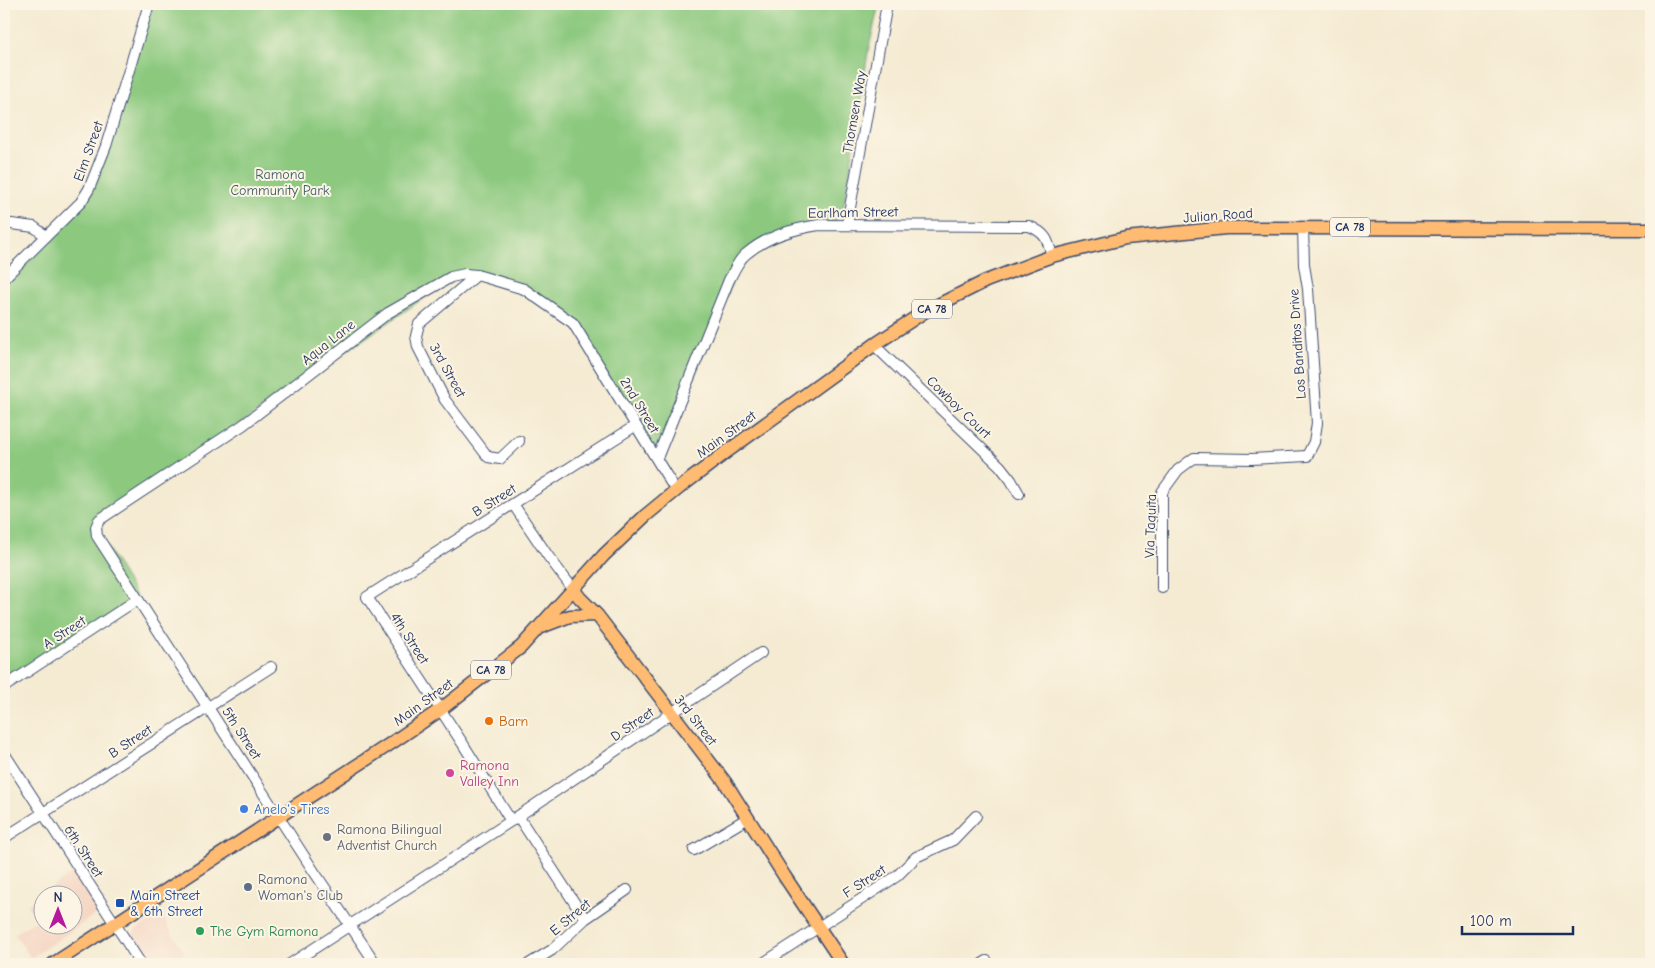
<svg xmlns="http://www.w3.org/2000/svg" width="1655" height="968" font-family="'Comic Neue',sans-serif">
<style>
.built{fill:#f4d3c0;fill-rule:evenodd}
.green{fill:#8cc97f;stroke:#547c6e}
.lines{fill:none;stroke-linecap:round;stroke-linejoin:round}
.minor-casing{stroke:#3c4b70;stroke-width:12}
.major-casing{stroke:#3c4b70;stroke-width:15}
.minor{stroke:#fff;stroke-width:10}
.major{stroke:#ffbb71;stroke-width:12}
.food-dot{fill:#e8710a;stroke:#fcf5e5;stroke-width:2}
.hotel-dot{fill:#d1479c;stroke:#fcf5e5;stroke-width:2}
.shop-dot{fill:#3f7fe0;stroke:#fcf5e5;stroke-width:2}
.worship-dot{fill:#6b7280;stroke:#fcf5e5;stroke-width:2}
.service-dot{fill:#5c6f8a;stroke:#fcf5e5;stroke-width:2}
.transit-dot{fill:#1a4fb4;stroke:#fcf5e5;stroke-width:2}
.leisure-dot{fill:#2e9e5b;stroke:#fcf5e5;stroke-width:2}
.labels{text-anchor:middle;stroke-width:4;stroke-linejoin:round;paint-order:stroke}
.shield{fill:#fcf5e5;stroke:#5e6a86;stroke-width:1}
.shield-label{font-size:12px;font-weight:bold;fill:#1b2f5e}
.street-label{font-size:14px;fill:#1b2f5e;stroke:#fcf5e5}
.park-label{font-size:14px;fill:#3d5d68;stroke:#fcf5e5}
.food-label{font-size:14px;fill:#c56008;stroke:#fcf5e5;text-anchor:start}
.hotel-label{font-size:14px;fill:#b23c85;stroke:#fcf5e5;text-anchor:start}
.shop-label{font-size:14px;fill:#366cbe;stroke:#fcf5e5;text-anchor:start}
.worship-label{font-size:14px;fill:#5b616d;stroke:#fcf5e5;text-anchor:start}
.service-label{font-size:14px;fill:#4e5e75;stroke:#fcf5e5;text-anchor:start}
.transit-label{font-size:14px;fill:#164399;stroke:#fcf5e5;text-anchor:start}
.leisure-label{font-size:14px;fill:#27864d;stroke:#fcf5e5;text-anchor:start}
</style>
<rect width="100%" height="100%" fill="#fcf5e5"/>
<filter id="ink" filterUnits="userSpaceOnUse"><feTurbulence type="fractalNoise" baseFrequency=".02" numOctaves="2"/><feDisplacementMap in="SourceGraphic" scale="10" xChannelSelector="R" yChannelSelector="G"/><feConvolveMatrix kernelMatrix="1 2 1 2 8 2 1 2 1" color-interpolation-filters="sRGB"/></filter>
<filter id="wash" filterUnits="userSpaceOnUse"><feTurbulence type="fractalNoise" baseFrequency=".0096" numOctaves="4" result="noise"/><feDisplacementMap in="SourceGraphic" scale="20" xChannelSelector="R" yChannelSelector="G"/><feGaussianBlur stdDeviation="1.12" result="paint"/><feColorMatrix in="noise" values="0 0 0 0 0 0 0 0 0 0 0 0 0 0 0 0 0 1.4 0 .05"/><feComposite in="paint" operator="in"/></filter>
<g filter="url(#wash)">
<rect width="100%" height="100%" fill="#f5ebd3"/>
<path class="built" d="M74 872 99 912 31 958 14 934 37 920 27 905ZM42 896H72V926H42Z
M161 915 185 953 167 964H149L133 938V933L135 930Z"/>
<path class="green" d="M149 4H879L868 52 849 178 842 212 833 224 804 226 742 259 659 463 581 333 547 304 474 274 449 281 149 486 96 529 138 599 4 687V279L89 189Z"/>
</g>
<g filter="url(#ink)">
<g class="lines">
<g class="minor-casing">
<path id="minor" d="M4 223 34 227 46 236
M847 224 887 4
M477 275 419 324 416 336 418 347 445 400 488 457 500 459 519 441
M4 278 81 202 89 189 106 146 149 4
M874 345 1000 466 1011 480 1019 494
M657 458 729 280C734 271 738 260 746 254 767 236 793 229 819 225L1029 226C1046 233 1048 240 1052 256
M513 504 548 556 573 589
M1162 588V492L1178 470 1194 458 1252 459 1307 456 1314 442 1317 423 1308 289 1304 265 1303 227
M4 687 138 599
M4 753 141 964
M518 816 585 919
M511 821 463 744 367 597 635 426
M4 838 271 667
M694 850 748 818
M290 964 511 821 761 653
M376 964 313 870 97 536 96 527 99 520 243 425 388 313 451 277 465 274 477 275 524 289 573 323 676 491
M529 964 552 950 585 919 627 890
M762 964 897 876 916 857 953 840 976 816
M982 964 987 961"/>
</g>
<g class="major-casing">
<path id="major" d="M573 589 580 598 597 615 725 782 785 877 843 964
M541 627 570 616 597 615
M53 964 390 744 440 710 521 647 604 555 645 516 679 488 725 453 874 345 924 312 986 281 1052 256 1126 238 1226 228 1651 229"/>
</g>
<use href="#minor" class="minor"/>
<use href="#major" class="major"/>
</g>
</g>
<circle class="food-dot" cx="489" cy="721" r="5"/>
<circle class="hotel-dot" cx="450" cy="773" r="5"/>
<circle class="shop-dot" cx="244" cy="809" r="5"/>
<circle class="worship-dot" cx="327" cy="837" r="5"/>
<circle class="service-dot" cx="248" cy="887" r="5"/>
<rect class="transit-dot" x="115" y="898" width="10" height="10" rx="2.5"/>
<circle class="leisure-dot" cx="200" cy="931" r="5"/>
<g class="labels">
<g class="shield">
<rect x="1330" y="217.5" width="40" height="19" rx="4"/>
<rect x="912" y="299.5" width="40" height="19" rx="4"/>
<rect x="471" y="660.5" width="40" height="19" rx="4"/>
</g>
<g class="shield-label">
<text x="1350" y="231">CA 78</text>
<text x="932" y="313">CA 78</text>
<text x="491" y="674">CA 78</text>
</g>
<g class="street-label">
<text transform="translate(854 112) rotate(-80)" y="5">Thomsen Way</text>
<text transform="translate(88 151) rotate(-70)" y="5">Elm Street</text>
<text transform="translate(853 212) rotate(-1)" y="5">Earlham Street</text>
<text transform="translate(1218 215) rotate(-4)" y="5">Julian Road</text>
<text transform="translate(328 342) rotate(-38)" y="5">Aqua Lane</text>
<text transform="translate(1297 344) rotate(-94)" y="5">Los Banditos Drive</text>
<text transform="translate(448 370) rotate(61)" y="5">3rd Street</text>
<text transform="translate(640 405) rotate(59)" y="5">2nd Street</text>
<text transform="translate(959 407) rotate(44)" y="5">Cowboy Court</text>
<text transform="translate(726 434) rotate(-36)" y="5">Main Street</text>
<text transform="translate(494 500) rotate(-32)" y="5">B Street</text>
<text transform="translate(1150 526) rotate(-88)" y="5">Via Taquita</text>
<text transform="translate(64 632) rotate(-33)" y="5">A Street</text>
<text transform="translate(410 638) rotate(57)" y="5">4th Street</text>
<text transform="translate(423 702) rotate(-36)" y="5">Main Street</text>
<text transform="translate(696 720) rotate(52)" y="5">3rd Street</text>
<text transform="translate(632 724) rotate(-34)" y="5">D Street</text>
<text transform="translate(242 733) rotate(57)" y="5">5th Street</text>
<text transform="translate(130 741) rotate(-33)" y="5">B Street</text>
<text transform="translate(84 851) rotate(57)" y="5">6th Street</text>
<text transform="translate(864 881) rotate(-33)" y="5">F Street</text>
<text transform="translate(570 917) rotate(-40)" y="5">E Street</text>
</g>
<g class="park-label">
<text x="280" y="179">Ramona<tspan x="280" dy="16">Community Park</tspan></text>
</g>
<g class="food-label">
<text x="499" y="726">Barn</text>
</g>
<g class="hotel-label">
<text x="460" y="770">Ramona<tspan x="460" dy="16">Valley Inn</tspan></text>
</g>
<g class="shop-label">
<text x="254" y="814">Anelo's Tires</text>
</g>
<g class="worship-label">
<text x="337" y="834">Ramona Bilingual<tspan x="337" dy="16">Adventist Church</tspan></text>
</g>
<g class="service-label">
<text x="258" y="884">Ramona<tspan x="258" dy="16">Woman's Club</tspan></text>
</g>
<g class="transit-label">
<text x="130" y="900">Main Street<tspan x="130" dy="16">&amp; 6th Street</tspan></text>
</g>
<g class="leisure-label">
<text x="210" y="936">The Gym Ramona</text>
</g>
</g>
<rect width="1655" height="968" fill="none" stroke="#fcf5e5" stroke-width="20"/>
<g transform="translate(58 910)"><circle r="24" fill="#fcf5e5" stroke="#a2a6af"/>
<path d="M0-4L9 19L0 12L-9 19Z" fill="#b5179e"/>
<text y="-8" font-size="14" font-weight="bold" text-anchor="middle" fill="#1b2f5e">N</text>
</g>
<path d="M1462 926v8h111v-8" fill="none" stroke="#1b2f5e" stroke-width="2.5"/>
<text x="1470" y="926" font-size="15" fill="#1b2f5e" stroke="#fcf5e5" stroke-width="4" paint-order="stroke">100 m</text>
</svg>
